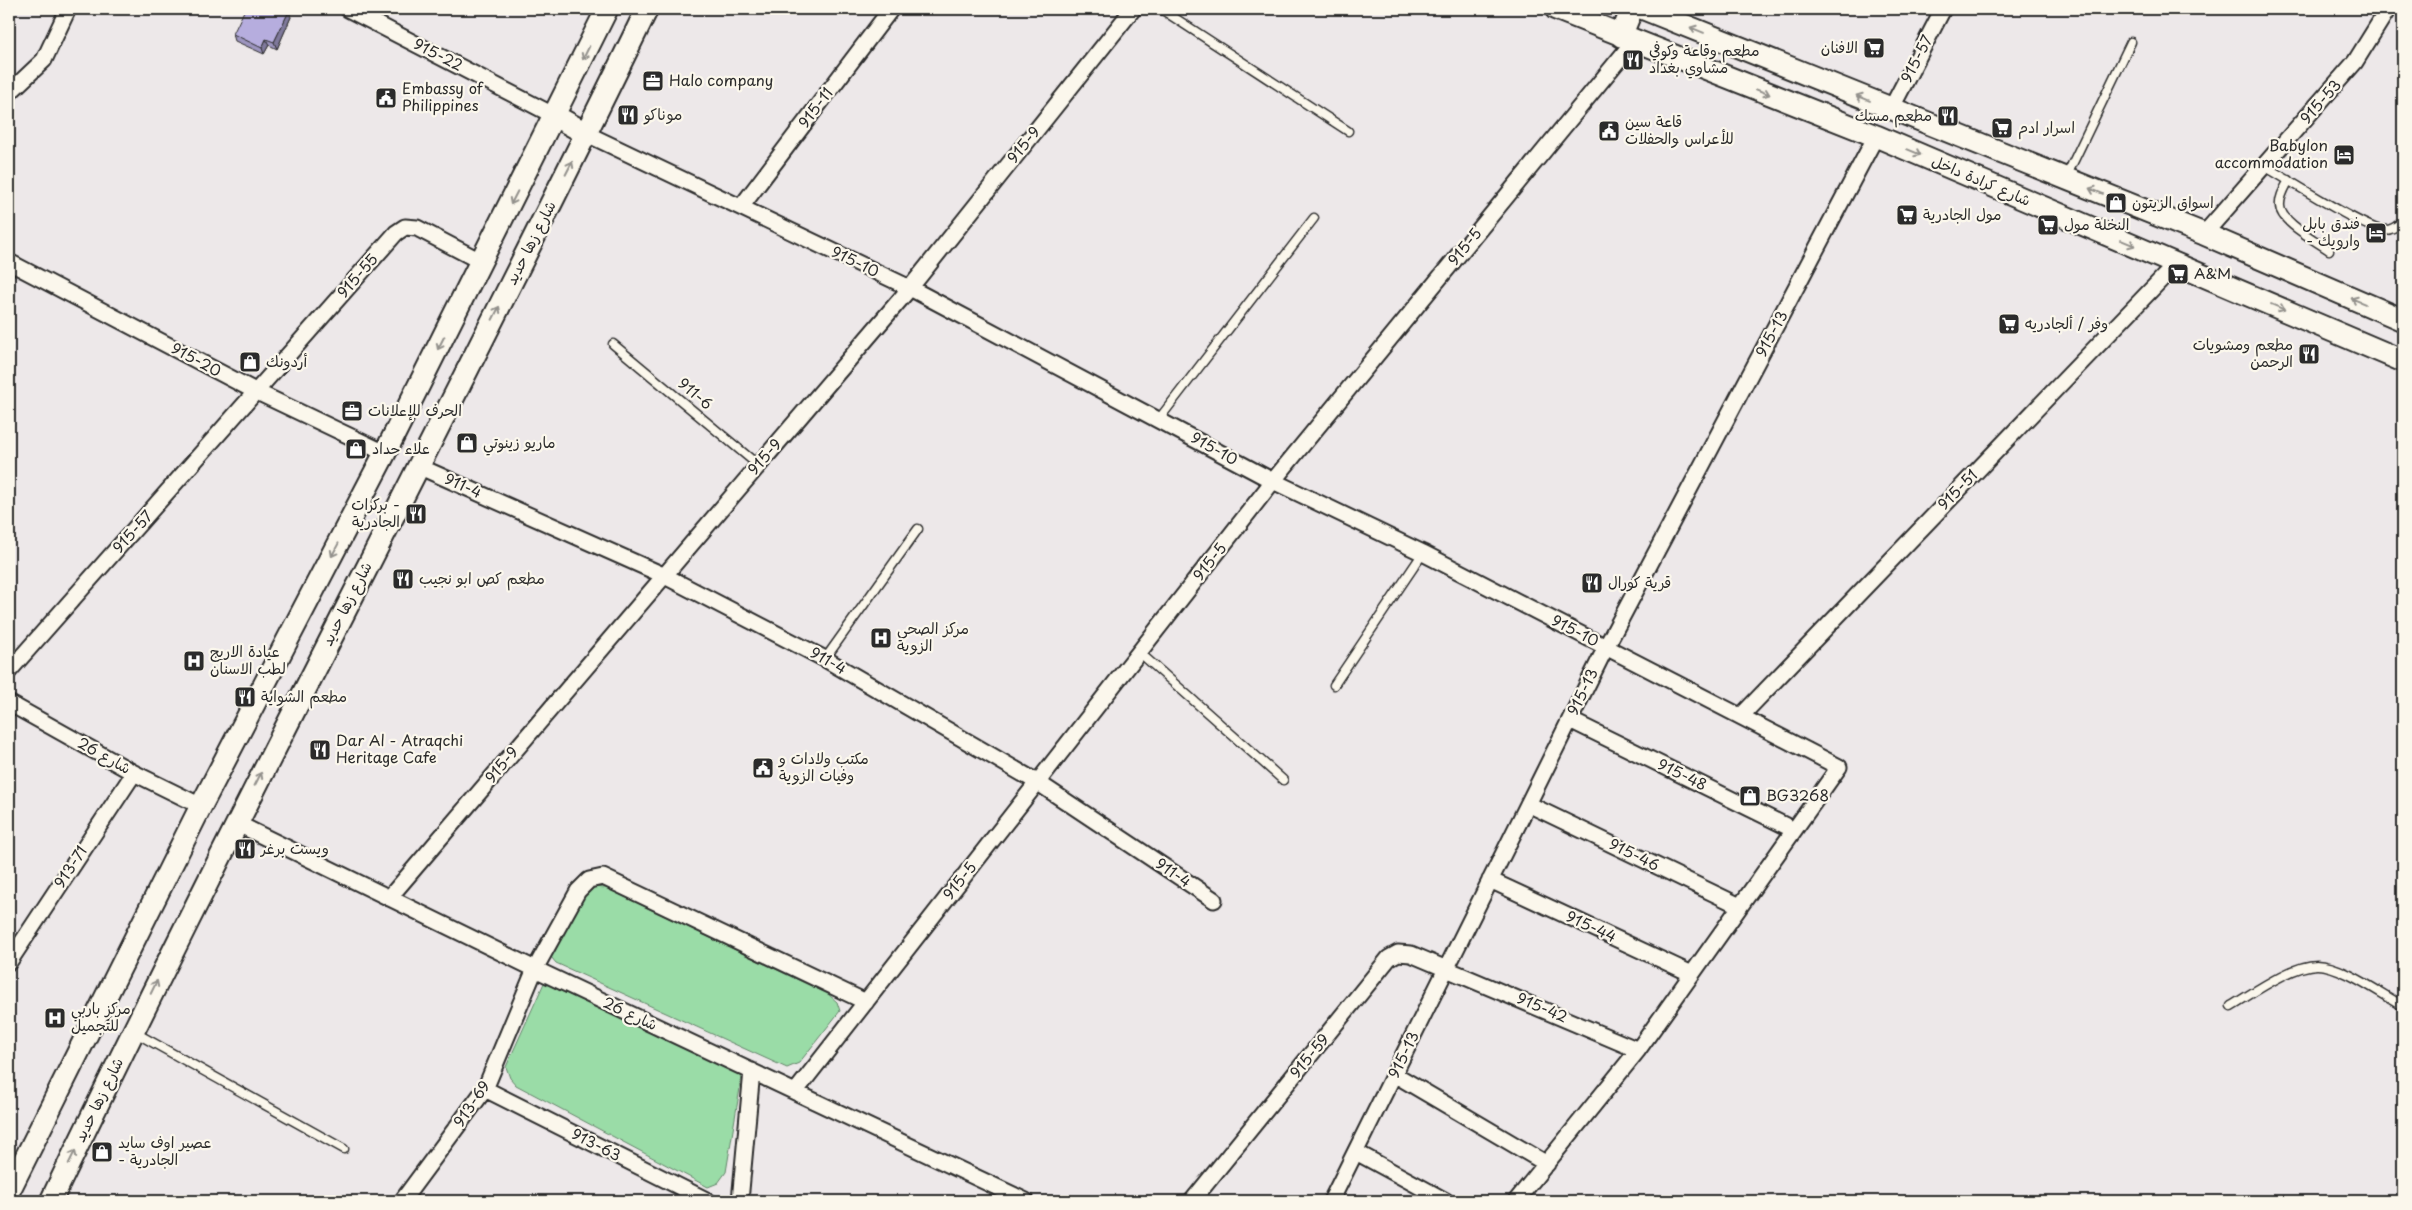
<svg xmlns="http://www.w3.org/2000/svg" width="2412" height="1210" font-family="'Playpen Sans','Playpen Sans Arabic',sans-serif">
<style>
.green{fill:#9adca7;stroke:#628469}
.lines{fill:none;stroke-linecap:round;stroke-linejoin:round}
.lane-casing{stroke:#2b2b2b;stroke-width:11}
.street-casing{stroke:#2b2b2b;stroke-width:19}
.secondary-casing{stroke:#2b2b2b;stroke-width:25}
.lane{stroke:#fbf7ec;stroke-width:8}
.street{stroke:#fbf7ec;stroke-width:15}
.secondary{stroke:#fbf7ec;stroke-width:21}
.wall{fill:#9d95bf;stroke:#2b2b2b}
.shaded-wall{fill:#7f799b;stroke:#2b2b2b}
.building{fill:#b6adde;stroke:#2b2b2b}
.oneway{stroke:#93918c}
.labels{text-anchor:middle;stroke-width:4.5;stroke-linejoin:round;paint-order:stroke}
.poi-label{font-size:15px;fill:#2b2b2b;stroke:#fbf7ec;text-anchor:start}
.street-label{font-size:15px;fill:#2b2b2b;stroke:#fbf7ec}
</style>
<rect width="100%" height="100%" fill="#ede8e9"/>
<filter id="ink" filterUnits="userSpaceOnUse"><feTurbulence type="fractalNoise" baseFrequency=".02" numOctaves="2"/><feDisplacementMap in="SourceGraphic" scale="10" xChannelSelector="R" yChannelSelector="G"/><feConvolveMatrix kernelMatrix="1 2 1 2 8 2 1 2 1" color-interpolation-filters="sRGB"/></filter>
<g filter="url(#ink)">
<path class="green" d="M593 887 606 888 828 994 837 1002 840 1011 799 1063 787 1068 556 963 551 957 583 895Z
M544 983 742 1076 726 1172 718 1183 708 1187 516 1085 510 1078 506 1067Z"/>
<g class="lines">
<g class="lane-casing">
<path id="lane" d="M1161 9 1348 131
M2264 166C2286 178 2364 229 2383 230 2391 231 2397 226 2403 221
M2066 177 2131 42
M2289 180C2285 188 2279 197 2280 206 2280 222 2317 241 2329 250
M613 344 758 465
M1159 419 1314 218
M1139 652 1283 780
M825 659 918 529
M1334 685 1423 553
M2231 1006C2253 993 2292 965 2317 965 2342 965 2381 994 2403 1006
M134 1032 344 1149"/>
</g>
<g class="street-casing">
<path id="street" d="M348 9 555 116
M9 93 44 60 68 9
M1891 109 1943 9
M587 134 910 288 1273 481 1423 553 1839 767 1638 1050 1516 1201
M741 207 891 9
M2204 234 2355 62 2388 9
M9 262 257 392 385 453
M418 466 663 575 825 659 1037 782 1214 900
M9 671 396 233 405 227 417 228 482 262
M9 703 134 773 201 806
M1741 716 2176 264
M1570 720 1794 830
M1528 804 1740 906
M236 823 535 969 1026 1201
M1490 880 1692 974
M389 898 910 288 1133 9
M9 962 134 773
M1394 1074 1547 1164
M485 1089 708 1201
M796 1091 1273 481 1634 41
M1356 1152 1446 1201
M402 1201 485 1089 535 969 578 891 589 880 603 877 866 1002
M740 1201 752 1071
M1192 1201 1389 958 1398 953 1411 954 1638 1050
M1331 1201 1606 647 1876 136"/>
</g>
<g class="secondary-casing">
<path id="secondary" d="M1556 9 1876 136 2403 361
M1644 9 2204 234 2403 320
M1621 36 1632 9
M555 116 587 134
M9 1191 201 806 385 453 607 9
M51 1201C243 800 453 409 647 9"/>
</g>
<use href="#lane" class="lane"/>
<use href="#street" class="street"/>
<use href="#secondary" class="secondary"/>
</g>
<path class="wall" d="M291 17 277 49 269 45 264 54 235 41 233 34Z"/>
<path class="shaded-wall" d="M289 11 291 17 277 49 274 42Z
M266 39 269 45 264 54 262 48Z"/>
<path class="building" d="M245 9H284L289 11 274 42 266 39 262 48 233 34Z"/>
<defs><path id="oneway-shaft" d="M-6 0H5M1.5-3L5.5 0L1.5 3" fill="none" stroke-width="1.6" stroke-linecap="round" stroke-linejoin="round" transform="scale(1.25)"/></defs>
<g class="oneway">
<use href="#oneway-shaft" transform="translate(1697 30) rotate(-158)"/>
<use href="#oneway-shaft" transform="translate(586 53) rotate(116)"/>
<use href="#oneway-shaft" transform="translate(1763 92) rotate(21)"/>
<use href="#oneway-shaft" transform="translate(1863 98) rotate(-158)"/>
<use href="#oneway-shaft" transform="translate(1914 152) rotate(23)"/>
<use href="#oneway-shaft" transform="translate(569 168) rotate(-63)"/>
<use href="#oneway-shaft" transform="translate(2096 191) rotate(-158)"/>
<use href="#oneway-shaft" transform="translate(514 198) rotate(117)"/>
<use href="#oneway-shaft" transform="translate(2128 243) rotate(23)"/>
<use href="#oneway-shaft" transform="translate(2358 301) rotate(-157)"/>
<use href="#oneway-shaft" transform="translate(2278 307) rotate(23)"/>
<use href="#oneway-shaft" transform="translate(496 313) rotate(-63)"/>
<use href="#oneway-shaft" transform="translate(441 343) rotate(117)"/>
<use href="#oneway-shaft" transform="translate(335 550) rotate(118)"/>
<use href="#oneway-shaft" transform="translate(258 779) rotate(-63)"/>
<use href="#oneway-shaft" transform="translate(154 987) rotate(-64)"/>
<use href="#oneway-shaft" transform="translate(72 1157) rotate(-64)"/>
</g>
</g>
<defs>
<g id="supermarket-square" transform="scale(1.125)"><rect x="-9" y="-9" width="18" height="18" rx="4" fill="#2b2b2b" stroke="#fbf7ec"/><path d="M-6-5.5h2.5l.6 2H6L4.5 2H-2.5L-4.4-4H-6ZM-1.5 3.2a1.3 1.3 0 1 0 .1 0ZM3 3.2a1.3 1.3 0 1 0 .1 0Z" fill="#fff"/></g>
<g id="restaurant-square" transform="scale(1.125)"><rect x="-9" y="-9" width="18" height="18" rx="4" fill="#2b2b2b" stroke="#fbf7ec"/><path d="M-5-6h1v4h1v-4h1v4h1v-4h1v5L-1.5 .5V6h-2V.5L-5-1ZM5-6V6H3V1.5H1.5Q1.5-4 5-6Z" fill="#fff"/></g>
<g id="office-square" transform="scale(1.125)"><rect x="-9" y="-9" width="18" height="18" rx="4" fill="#2b2b2b" stroke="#fbf7ec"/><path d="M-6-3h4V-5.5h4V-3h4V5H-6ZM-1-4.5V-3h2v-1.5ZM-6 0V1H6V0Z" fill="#fff"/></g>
<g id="civic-square" transform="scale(1.125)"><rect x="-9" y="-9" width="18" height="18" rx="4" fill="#2b2b2b" stroke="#fbf7ec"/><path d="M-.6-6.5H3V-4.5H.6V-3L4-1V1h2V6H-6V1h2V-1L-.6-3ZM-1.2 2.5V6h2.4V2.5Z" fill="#fff"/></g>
<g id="hotel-square" transform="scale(1.125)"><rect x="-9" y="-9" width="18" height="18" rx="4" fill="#2b2b2b" stroke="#fbf7ec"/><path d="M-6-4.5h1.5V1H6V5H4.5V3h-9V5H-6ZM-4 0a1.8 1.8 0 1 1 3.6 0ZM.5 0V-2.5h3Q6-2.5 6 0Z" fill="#fff"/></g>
<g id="shop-square" transform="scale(1.125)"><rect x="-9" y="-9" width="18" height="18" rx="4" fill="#2b2b2b" stroke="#fbf7ec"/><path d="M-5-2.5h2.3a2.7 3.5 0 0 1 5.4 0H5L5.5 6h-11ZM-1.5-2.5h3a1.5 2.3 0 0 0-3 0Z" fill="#fff"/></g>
<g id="hospital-square" transform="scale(1.125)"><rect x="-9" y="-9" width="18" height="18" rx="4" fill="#2b2b2b" stroke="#fbf7ec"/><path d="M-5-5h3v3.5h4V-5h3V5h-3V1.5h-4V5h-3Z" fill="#fff"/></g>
</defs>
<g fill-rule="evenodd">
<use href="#supermarket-square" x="1874" y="48"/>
<use href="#restaurant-square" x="1633" y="60"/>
<use href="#office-square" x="653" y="81"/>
<use href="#civic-square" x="386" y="98"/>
<use href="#restaurant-square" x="628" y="115"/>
<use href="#restaurant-square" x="1948" y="116"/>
<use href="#supermarket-square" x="2002" y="128"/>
<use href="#civic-square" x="1609" y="131"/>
<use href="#hotel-square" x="2344" y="155"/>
<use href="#shop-square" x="2116" y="203"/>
<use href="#supermarket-square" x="1907" y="215"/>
<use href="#supermarket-square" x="2048" y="225"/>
<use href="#hotel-square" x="2376" y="233"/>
<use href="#supermarket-square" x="2178" y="274"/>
<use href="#supermarket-square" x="2009" y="324"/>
<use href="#restaurant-square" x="2309" y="354"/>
<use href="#shop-square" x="250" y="362"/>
<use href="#office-square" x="352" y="411"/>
<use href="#shop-square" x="467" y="443"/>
<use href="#shop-square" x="356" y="449"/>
<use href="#restaurant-square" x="416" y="514"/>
<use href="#restaurant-square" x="403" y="579"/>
<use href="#restaurant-square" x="1592" y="583"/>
<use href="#hospital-square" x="881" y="638"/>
<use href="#hospital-square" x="194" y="661"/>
<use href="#restaurant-square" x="245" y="697"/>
<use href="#restaurant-square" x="320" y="750"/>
<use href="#civic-square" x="763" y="768"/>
<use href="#shop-square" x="1750" y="796"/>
<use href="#restaurant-square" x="245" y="849"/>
<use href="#hospital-square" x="55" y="1018"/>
<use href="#shop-square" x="102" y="1152"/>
</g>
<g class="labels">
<g class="poi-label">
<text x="1858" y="53" text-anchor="end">الافنان</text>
<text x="1649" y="56">مطعم وقاعة وكوفي<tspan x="1649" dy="17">مشاوي بغداد</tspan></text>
<text x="669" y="86">Halo company</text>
<text x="402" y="94">Embassy of<tspan x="402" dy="17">Philippines</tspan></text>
<text x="644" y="120">موناكو</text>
<text x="1932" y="121" text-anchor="end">مطعم مسك</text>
<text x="1625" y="127">قاعة سين<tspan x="1625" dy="17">للأعراس والحفلات</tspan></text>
<text x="2018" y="133">اسرار ادم</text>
<text x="2328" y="151" text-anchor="end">Babylon<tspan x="2328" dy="17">accommodation</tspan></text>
<text x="2132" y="208">اسواق الزيتون</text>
<text x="1923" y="220">مول الجادرية</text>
<text x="2360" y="229" text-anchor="end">فندق بابل<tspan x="2360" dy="17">- وارويك</tspan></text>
<text x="2064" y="230">النخلة مول</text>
<text x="2194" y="279">A&amp;M</text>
<text x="2025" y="329">وفر / ألجادريه</text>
<text x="2293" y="350" text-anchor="end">مطعم ومشويات<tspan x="2293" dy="17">الرحمن</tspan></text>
<text x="266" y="367">أردونك</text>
<text x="368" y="416">الحرف للإعلانات</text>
<text x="483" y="448">ماريو زينوتي</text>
<text x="372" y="454">علاء حداد</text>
<text x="400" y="510" text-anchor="end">بركرات -<tspan x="400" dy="17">الجادرية</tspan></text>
<text x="419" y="584">مطعم كص ابو نجيب</text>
<text x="1608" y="588">قرية كورال</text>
<text x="897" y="634">مركز الصحي<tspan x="897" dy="17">الزوية</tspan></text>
<text x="210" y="657">عيادة الاريج<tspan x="210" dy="17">لطب الاسنان</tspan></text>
<text x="261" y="702">مطعم الشواية</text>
<text x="336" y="746">Dar Al - Atraqchi<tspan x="336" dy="17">Heritage Cafe</tspan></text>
<text x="779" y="764">مكتب ولادات و<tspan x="779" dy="17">وفيات الزوية</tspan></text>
<text x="1766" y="801">BG3268</text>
<text x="261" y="854">ويست برغر</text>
<text x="71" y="1014">مركز باربي<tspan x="71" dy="17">للتجميل</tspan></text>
<text x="118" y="1148">عصير اوف سايد<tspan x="118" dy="17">- الجادرية</tspan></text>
</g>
<g class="street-label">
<text transform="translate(438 55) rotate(27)" y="5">915-22</text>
<text transform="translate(1917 59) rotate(-63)" y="5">915-57</text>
<text transform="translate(2321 102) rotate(-49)" y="5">915-53</text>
<text transform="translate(816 108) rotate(-53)" y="5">915-11</text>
<text transform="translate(1024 145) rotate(-51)" y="5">915-9</text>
<text transform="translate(1981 181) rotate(23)" y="5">شارع كرادة داخل</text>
<text transform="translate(531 243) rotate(-63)" y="5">شارع زها حديد</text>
<text transform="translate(1465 247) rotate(-51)" y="5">915-5</text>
<text transform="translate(855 262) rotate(26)" y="5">915-10</text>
<text transform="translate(358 276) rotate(-49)" y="5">915-55</text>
<text transform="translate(1772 334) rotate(-62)" y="5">915-13</text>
<text transform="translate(196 360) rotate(28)" y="5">915-20</text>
<text transform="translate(695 394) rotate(40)" y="5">911-6</text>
<text transform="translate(1214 449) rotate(29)" y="5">915-10</text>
<text transform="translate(765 457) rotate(-49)" y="5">915-9</text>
<text transform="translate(463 486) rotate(24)" y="5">911-4</text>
<text transform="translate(1958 490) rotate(-46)" y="5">915-51</text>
<text transform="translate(133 532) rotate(-48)" y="5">915-57</text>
<text transform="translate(1210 562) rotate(-52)" y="5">915-5</text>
<text transform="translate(347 604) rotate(-63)" y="5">شارع زها حديد</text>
<text transform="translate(1575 631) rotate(27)" y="5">915-10</text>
<text transform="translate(828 661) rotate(29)" y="5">911-4</text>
<text transform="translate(1583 692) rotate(-64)" y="5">915-13</text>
<text transform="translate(104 756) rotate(29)" y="5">شارع 26</text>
<text transform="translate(502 765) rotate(-50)" y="5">915-9</text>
<text transform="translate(1682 775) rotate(26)" y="5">915-48</text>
<text transform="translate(1634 855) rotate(26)" y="5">915-46</text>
<text transform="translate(71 867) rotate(-57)" y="5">913-71</text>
<text transform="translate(1173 873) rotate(34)" y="5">911-4</text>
<text transform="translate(960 881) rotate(-52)" y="5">915-5</text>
<text transform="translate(1591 927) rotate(25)" y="5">915-44</text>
<text transform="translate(1542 1008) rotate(23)" y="5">915-42</text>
<text transform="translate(630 1014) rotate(25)" y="5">شارع 26</text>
<text transform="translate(1404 1055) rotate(-64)" y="5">915-13</text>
<text transform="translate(1310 1056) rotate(-51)" y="5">915-59</text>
<text transform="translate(99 1100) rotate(-64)" y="5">شارع زها حديد</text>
<text transform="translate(472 1104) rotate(-56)" y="5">913-69</text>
<text transform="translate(596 1145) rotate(27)" y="5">913-63</text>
</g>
</g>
<rect width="2412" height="1210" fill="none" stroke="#fbf7ec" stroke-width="30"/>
<rect x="15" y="15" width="2382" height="1180" fill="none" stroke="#2b2b2b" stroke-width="2" filter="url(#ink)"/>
</svg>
